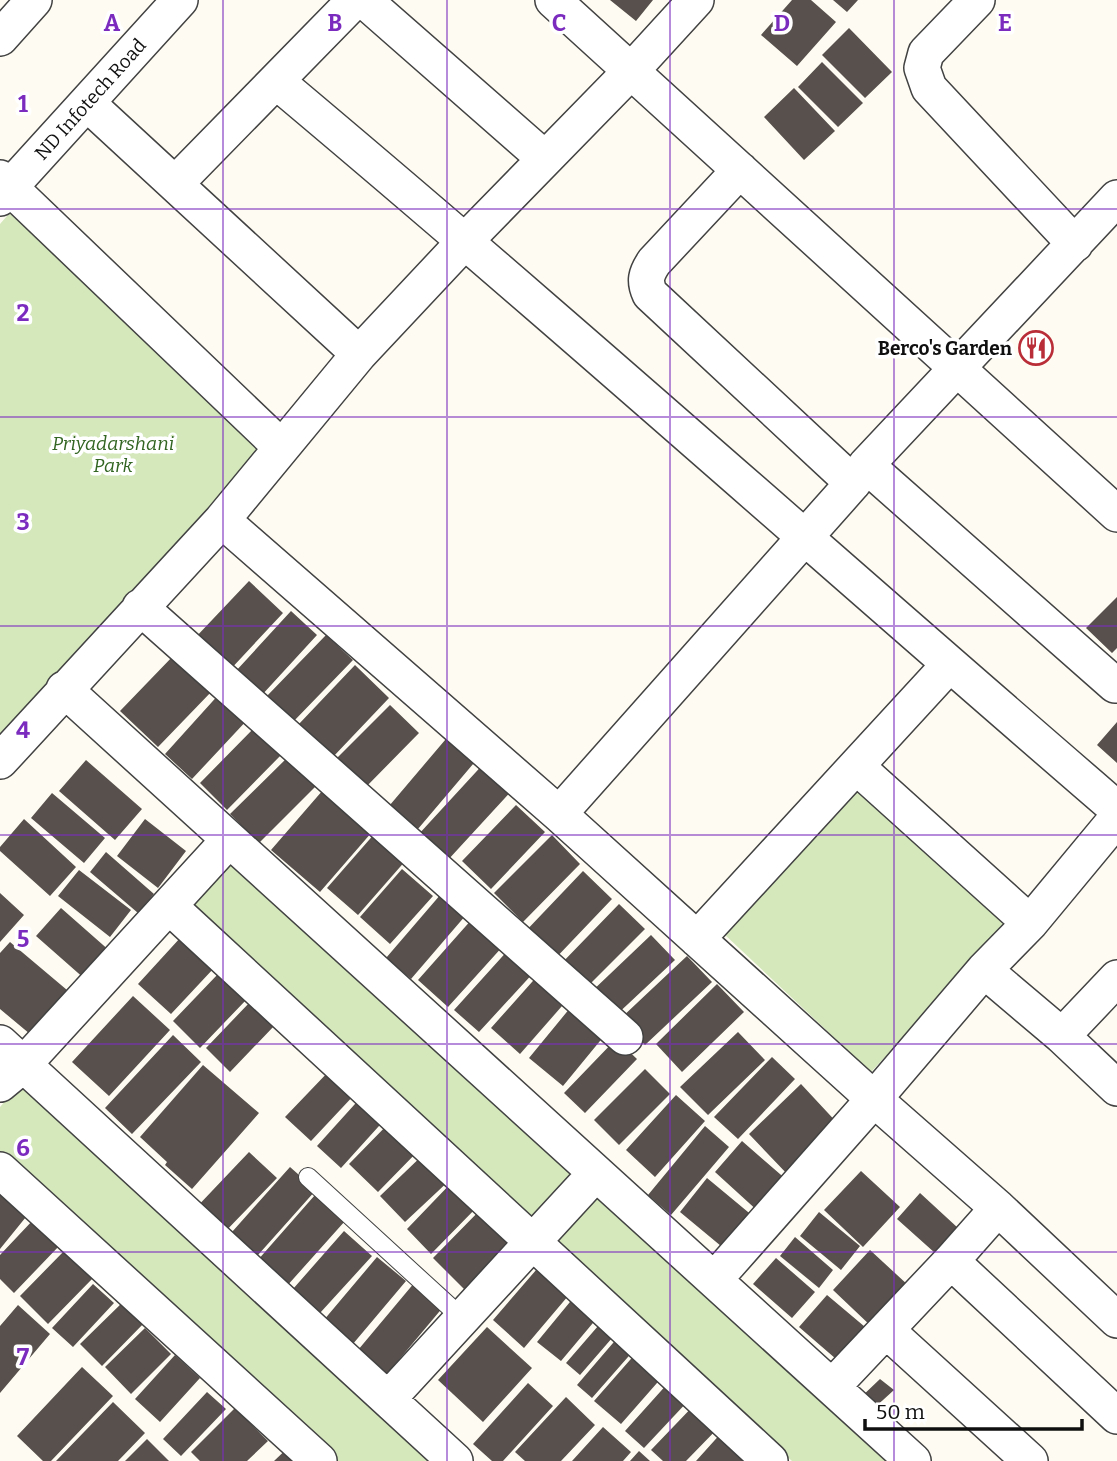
<svg xmlns="http://www.w3.org/2000/svg" width="1117" height="1461" font-family="Bitter,serif">
<style>
.green{fill:#d4e8bc}
.building{fill:#57504c}
.lines{fill:none;stroke-linecap:round;stroke-linejoin:round}
.service-casing{stroke:#424242;stroke-width:20}
.minor-casing{stroke:#424242;stroke-width:38}
.service{stroke:#fff;stroke-width:18}
.minor{stroke:#fff;stroke-width:35}
.grid{fill:none;stroke:#7b2cbf;stroke-width:2;stroke-opacity:0.55}
.labels{text-anchor:middle;stroke-width:7;stroke-linejoin:round;paint-order:stroke}
.street-label{font-size:19px;fill:#0f0f0f;stroke:#fff}
.poi-label{font-size:19px;font-weight:bold;fill:#0f0f0f;stroke:#fff;text-anchor:end}
.park-label{font-size:19px;font-style:italic;fill:#326522;stroke:#fff}
.grid-label{font-size:23px;text-anchor:middle;font-weight:bold;fill:#7b2cbf;stroke:#fff;stroke-width:7;stroke-linejoin:round;paint-order:stroke}
</style>
<rect width="100%" height="100%" fill="#fefcf2"/>
<path class="green" d="M20 201 266 450 0 742V224Z
M861 786 1008 924 871 1072 724 934Z
M230 854 576 1172 529 1224 183 905Z
M22 1082 438 1461H335L0 1156V1107Z
M599 1193 896 1461H792L552 1245Z"/>
<path class="building" d="M610 0H653L636 21Z
M792 0H811L836 22 797 66 761 35Z
M833 0H858L847 12Z
M849 28 892 72 865 98 822 55Z
M822 62 863 103 838 127 798 87Z
M794 88 835 131 804 160 764 117Z
M249 581 283 613 228 672 194 639Z
M1117 597V648L1112 653 1086 628Z
M291 611 317 635 261 696 235 672Z
M326 635 353 660 292 723 266 697Z
M175 654 213 690 158 747 120 711Z
M355 665 389 698 332 758 298 725Z
M221 692 249 718 192 779 165 754Z
M390 705 419 733 362 791 333 762Z
M1117 722V763L1097 745Z
M256 726 283 753 227 810 200 783Z
M451 733 479 757 412 836 384 812Z
M290 755 318 784 259 843 230 814Z
M86 760 142 809 115 840 59 791Z
M487 760 516 786 447 861 418 835Z
M323 790 372 832 320 892 271 850Z
M52 793 105 838 84 863 31 818Z
M516 805 545 832 491 889 462 861Z
M24 819 76 867 50 896 0 851V847Z
M145 819 186 851 158 888 117 856Z
M376 832 407 859 358 915 327 888Z
M552 835 580 864 523 922 494 893Z
M106 852 154 894 138 913 90 872Z
M402 869 433 896 390 944 360 917Z
M79 870 131 910 110 937 58 896Z
M583 871 612 899 551 963 522 935Z
M0 893 24 915 0 942Z
M441 894 466 915 411 979 386 958Z
M619 904 645 929 582 992 558 967Z
M61 908 111 952 86 980 36 936Z
M473 918 504 945 448 1007 418 980Z
M651 935 675 960 612 1019 589 994Z
M181 937 214 968 171 1014 138 984Z
M10 942 67 990 30 1034 0 1009V953Z
M511 947 536 970 479 1032 454 1010Z
M687 956 712 982 645 1045 620 1019Z
M540 973 569 998 520 1054 491 1028Z
M218 974 246 1000 200 1048 173 1021Z
M717 984 744 1012 682 1072 656 1044Z
M133 996 170 1030 109 1096 72 1062Z
M251 1001 275 1025 230 1072 206 1048Z
M575 1002 609 1030 563 1086 529 1058Z
M738 1032 765 1060 708 1115 680 1087Z
M173 1035 201 1062 132 1134 105 1108Z
M616 1039 637 1059 585 1113 564 1093Z
M772 1057 795 1079 738 1139 714 1117Z
M203 1065 259 1113 192 1189 165 1165 167 1162 140 1137Z
M331 1069 356 1093 311 1141 285 1117Z
M645 1069 670 1094 619 1145 594 1120Z
M801 1084 841 1127 790 1177 749 1134Z
M364 1094 388 1116 341 1168 317 1146Z
M676 1095 705 1121 655 1177 626 1150Z
M393 1119 422 1147 378 1192 349 1164Z
M705 1126 729 1147 671 1215 648 1195Z
M742 1141 788 1181 760 1213 715 1172Z
M428 1150 453 1177 405 1222 380 1196Z
M249 1152 277 1178 220 1237 193 1211Z
M290 1167 316 1190 250 1264 224 1241Z
M861 1171 900 1207 863 1247 824 1210Z
M707 1178 754 1217 727 1251 680 1212Z
M455 1179 480 1204 431 1254 407 1229Z
M0 1193 30 1212 0 1249Z
M920 1193 958 1228 935 1253 897 1219Z
M315 1195 345 1221 286 1287 257 1261Z
M486 1204 522 1240 469 1294 433 1258Z
M819 1212 860 1246 841 1270 800 1236Z
M34 1219 60 1245 14 1293 0 1279V1255Z
M344 1231 372 1256 320 1313 293 1289Z
M795 1237 833 1270 819 1288 780 1256Z
M65 1250 93 1278 48 1324 20 1296Z
M870 1250 909 1286 872 1327 833 1290Z
M377 1257 406 1281 347 1351 318 1327Z
M776 1258 815 1292 792 1318 753 1284Z
M543 1262 574 1289 524 1348 493 1320Z
M415 1282 444 1306 382 1380 353 1356Z
M93 1284 114 1303 73 1347 52 1328Z
M579 1291 603 1311 561 1361 537 1342Z
M827 1295 871 1332 843 1365 799 1327Z
M126 1299 147 1320 102 1366 80 1344Z
M18 1305 50 1334 0 1393V1326Z
M605 1318 619 1330 580 1375 566 1363Z
M487 1327 532 1368 483 1422 438 1380Z
M145 1328 171 1354 131 1394 105 1367Z
M619 1336 635 1349 592 1398 577 1385Z
M637 1352 664 1375 621 1424 594 1401Z
M175 1355 200 1378 160 1422 135 1399Z
M82 1367 113 1396 51 1461H43L17 1436Z
M880 1379 894 1390 872 1410 859 1399Z
M669 1382 689 1400 644 1448 625 1431Z
M528 1383 553 1406 503 1461H492L473 1444Z
M207 1392 226 1409 181 1456 163 1439Z
M566 1397 595 1425 561 1461H525L515 1452Z
M698 1401 722 1424 686 1461H663L651 1450Z
M113 1402 145 1433 118 1461H56Z
M235 1408 268 1441 247 1461H200L191 1452Z
M603 1427 631 1452 623 1461H572Z
M723 1431 750 1461H696Z
M147 1439 169 1461H125Z
M295 1441 314 1461H274Z
M639 1451 650 1461H630Z"/>
<g class="lines">
<g class="service-casing">
<path id="service" d="M308 1177 462 1318"/>
</g>
<g class="minor-casing">
<path id="minor" d="M364 0 544 158
M553 0 1117 514
M977 0 926 53 922 68 929 88 1075 244
M0 38 34 0
M276 81C560 319 836 567 1117 809
M87 103 359 354
M740 170 654 262C646 274 644 281 650 294L853 483
M0 178 281 447
M175 184 355 0
M0 198 180 0
M866 465 1115 685
M222 520 559 814 874 1099 998 1208 1117 1320
M140 607 625 1037
M64 689 913 1461
M0 761 222 520 359 354 466 240 631 71 696 0
M857 767 1030 923
M559 814 853 483 866 465 1117 198
M169 906 770 1461
M697 939 949 665
M984 970 1062 1036 1117 1088
M1062 1036 1117 978
M0 1043 455 1461
M0 1084 23 1065 229 840
M0 1170 319 1461
M951 1261 1117 1416
M714 1280 874 1099 984 970 1030 923 1117 818
M886 1330 1030 1461
M832 1387 951 1261 998 1208
M388 1399 596 1173"/>
</g>
<use href="#service" class="service"/>
<use href="#minor" class="minor"/>
</g>
<path class="grid" d="M223 0V1461M447 0V1461M670 0V1461M894 0V1461M0 209H1117M0 417H1117M0 626H1117M0 835H1117M0 1044H1117M0 1252H1117"/>
<defs>
<g id="restaurant-ring" transform="scale(1.75)"><circle r="9.5" fill="#fff" stroke="#b92d38" stroke-width="1.5"/><path d="M-5-6h1v4h1v-4h1v4h1v-4h1v5L-1.5 .5V6h-2V.5L-5-1ZM5-6V6H3V1.5H1.5Q1.5-4 5-6Z" fill="#b92d38"/></g>
</defs>
<g fill-rule="evenodd">
<use href="#restaurant-ring" x="1036" y="348"/>
</g>
<g class="labels">
<g class="street-label">
<text transform="translate(90 99) rotate(-48)" y="7">ND Infotech Road</text>
</g>
<g class="poi-label">
<text x="1012" y="355">Berco's Garden</text>
</g>
<g class="park-label">
<text x="113" y="450">Priyadarshani<tspan x="113" dy="22">Park</tspan></text>
</g>
</g>
<g class="grid-label">
<text x="112" y="31">A</text>
<text x="335" y="31">B</text>
<text x="559" y="31">C</text>
<text x="782" y="31">D</text>
<text x="1005" y="31">E</text>
<text x="23" y="112">1</text>
<text x="23" y="321">2</text>
<text x="23" y="530">3</text>
<text x="23" y="738">4</text>
<text x="23" y="947">5</text>
<text x="23" y="1156">6</text>
<text x="23" y="1365">7</text>
</g>
<path d="M865 1419v10h217v-10" fill="none" stroke="#0f0f0f" stroke-width="3.5"/>
<text x="876" y="1419" font-size="21" fill="#0f0f0f" stroke="#ffffff" stroke-width="5" paint-order="stroke">50 m</text>
</svg>
